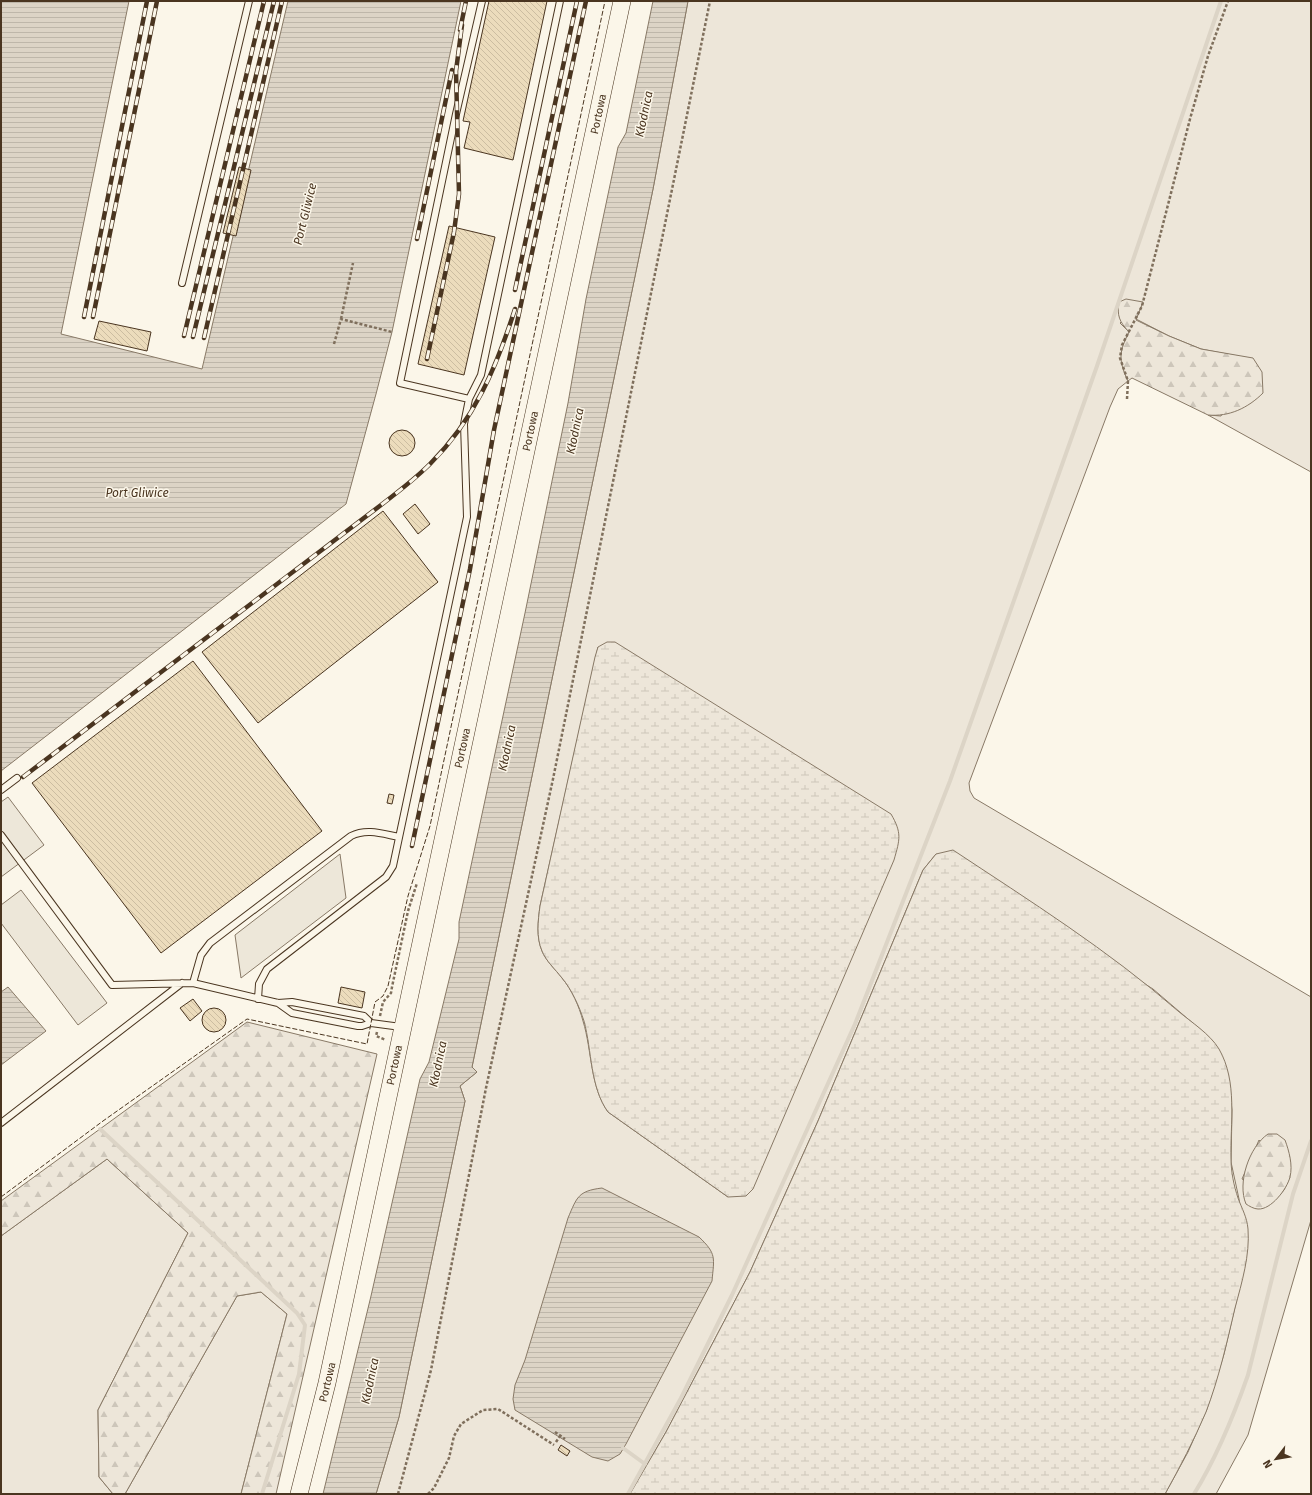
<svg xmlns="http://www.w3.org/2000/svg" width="1312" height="1495" font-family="'Fira Sans',sans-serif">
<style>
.green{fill:#ede6d9;stroke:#887966;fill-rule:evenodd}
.forest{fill:url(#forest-firs);stroke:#887966}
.wetland{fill:url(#wetland-marsh);stroke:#887966}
.parking{fill:#ede7d9;stroke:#887966}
.water{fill:url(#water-rules);stroke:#887966}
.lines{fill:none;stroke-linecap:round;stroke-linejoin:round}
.stream{stroke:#dcd4c6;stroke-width:4}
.building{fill:url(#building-back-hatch);stroke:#4a3520}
.lane-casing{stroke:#4a3520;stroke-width:8}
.secondary-casing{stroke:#4a3520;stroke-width:18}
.path{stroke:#7f6f5c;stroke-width:2.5;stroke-dasharray:3 2;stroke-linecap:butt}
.lane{stroke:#fbf6e9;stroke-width:6}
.secondary{stroke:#fbf6e9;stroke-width:17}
.rail-casing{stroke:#4a3520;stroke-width:4.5}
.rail{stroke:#fbf6e9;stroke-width:3;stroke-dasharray:9;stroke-linecap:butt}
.fence{stroke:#4a3520;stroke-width:1;stroke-dasharray:5 2;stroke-linecap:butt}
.labels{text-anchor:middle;stroke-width:3;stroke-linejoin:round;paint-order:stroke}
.street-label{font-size:11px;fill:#4a3520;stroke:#fbf6e9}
.water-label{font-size:12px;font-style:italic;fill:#4a3520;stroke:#fbf6e9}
</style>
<defs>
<pattern id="forest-firs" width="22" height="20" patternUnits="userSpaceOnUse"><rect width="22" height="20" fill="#ede6d9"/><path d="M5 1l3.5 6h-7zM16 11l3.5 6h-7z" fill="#cdc6ba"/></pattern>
<pattern id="wetland-marsh" width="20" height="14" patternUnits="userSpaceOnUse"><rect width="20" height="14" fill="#ede6d9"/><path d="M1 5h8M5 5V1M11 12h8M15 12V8" fill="none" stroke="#cdc6ba"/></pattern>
<pattern id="water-rules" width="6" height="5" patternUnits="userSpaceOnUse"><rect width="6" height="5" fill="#dcd4c6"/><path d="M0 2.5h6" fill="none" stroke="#beb7aa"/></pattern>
<pattern id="building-back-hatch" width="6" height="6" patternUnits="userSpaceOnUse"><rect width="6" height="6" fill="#ecdcbc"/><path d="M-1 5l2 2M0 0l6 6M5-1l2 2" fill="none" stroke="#ccbda1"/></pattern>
</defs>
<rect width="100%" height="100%" fill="#fbf6e9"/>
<path class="green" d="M688 1H1311V472L1208 415 1221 416 1253 359 1201 349 1169 336 1136 319 1143 302 1120 323 1129 332C1120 350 1119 362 1128 381L1118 389 1110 407 969 783 970 791 974 798 1311 997V1220L1248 1435 1216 1494H1165L1188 1452 1207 1409 1224 1354 1246 1260 1239 1199 1231 1162 1232 1110 1228 1075 1209 1037 1153 989 936 854 923 870 818 1121 750 1272 666 1432 630 1494H376L399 1417 465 1101 460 1086 477 1072 472 1067 653 189ZM598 647 728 1197 608 1112C590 1087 592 1050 583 1021 579 1006 572 990 562 978 555 969 546 961 542 951 536 937 538 921 540 906ZM1259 1140 1290 1177 1284 1190 1277 1198 1242 1179Z
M107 1159 188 1233 98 1410 99 1477 113 1494H1V1236Z
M261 1292 287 1314 241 1494H125L237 1296Z"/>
<path class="forest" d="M1126 299 1143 302 1136 320 1169 336 1201 349 1253 358 1262 372 1263 393C1248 408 1229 417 1208 415L1132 378 1128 381C1118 359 1119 352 1129 332 1119 321 1117 316 1119 302Z
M247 1022 377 1054 276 1494H241L287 1314 261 1292 237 1296 125 1494H113L99 1477 98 1410 188 1233 107 1159 1 1236V1201Z
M1268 1134H1277L1285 1140C1289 1151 1293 1165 1290 1177 1287 1189 1271 1210 1258 1209 1254 1209 1249 1206 1246 1204 1237 1183 1249 1147 1268 1134Z"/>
<path class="wetland" d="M607 642H615L891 814C902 833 900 839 894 860L753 1189 746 1196 728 1197 608 1112C590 1087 592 1051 584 1021 579 1006 572 990 562 978 555 969 546 961 542 951 536 937 538 921 540 906L595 657 598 647Z
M953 850C1030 901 1108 950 1178 1011 1191 1022 1210 1034 1219 1049 1238 1082 1230 1123 1231 1159 1231 1172 1234 1186 1238 1198 1242 1209 1247 1217 1248 1229 1250 1255 1242 1282 1235 1308 1227 1342 1219 1378 1206 1412 1194 1440 1180 1467 1165 1494H630L666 1432 750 1272 818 1121 923 870 936 854Z"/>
<path class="parking" d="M8 797 44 845 1 877V802Z
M340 854 346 898 241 978 235 935Z
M21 890 107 1003 78 1025 1 923V905Z"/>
<path class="water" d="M1 1H129L61 334 202 369 288 1H461L392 332 376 394 346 504 1 771Z
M653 1H688L653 189 472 1067 477 1072 460 1086 465 1101 399 1417 376 1494H323L371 1296 420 1079 429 1062 459 939V922L525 613 568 403 586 299 618 147 626 133Z
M8 987 46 1031 1 1065V992Z
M602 1188 699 1237C717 1254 714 1258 712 1281L626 1444 620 1454 608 1461 592 1457 515 1410 513 1399 515 1385 525 1360 568 1218C577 1197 578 1191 602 1188Z"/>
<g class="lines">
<path class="stream" d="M100 1129 297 1313 305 1325 299 1374 262 1494
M623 1448 645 1464
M628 1494 681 1398 732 1295 855 1024 950 781 1097 366 1221 1
M1194 1494C1215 1460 1235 1412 1248 1375L1293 1194 1311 1141"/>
</g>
<path class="building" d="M489 1H547L513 160 464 148 470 122 463 121Z
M239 167 251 170 236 236 223 233Z
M449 226 495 237 464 375 418 364Z
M99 321 151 332 147 351 94 339Z
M389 443a13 13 0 1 1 26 0a13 13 0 1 1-26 0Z
M415 504 430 524 418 534 403 514Z
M383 511 438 582 258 723 202 652Z
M193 661 322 831 161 953 32 783Z
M389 794 394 795 392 804 387 803Z
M341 987 365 992 362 1008 338 1003Z
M193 999 202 1011 190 1021 180 1008Z
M202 1020a12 12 0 1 1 24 0a12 12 0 1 1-24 0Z
M561 1445 570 1451 567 1456 558 1450Z"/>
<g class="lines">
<g class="lane-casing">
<path id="lane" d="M482 1 456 114 400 383 469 399 481 375 560 1
M182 283 249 1
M1 790 17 778
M1 835 112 985 193 983 278 1003 292 1002 364 1016 371 1023
M193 983 201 955 210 943 351 836C367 828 383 834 399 837
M258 999 259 984 267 969 386 877 393 866 467 517 464 424 469 399
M278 1003 292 1013 358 1026H362L371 1023 401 1027
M1 1123 182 983"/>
</g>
<g class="secondary-casing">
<path id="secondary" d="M299 1494 327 1383 622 1"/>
</g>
<path class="path" d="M341 319 353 263
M334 344 341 319 392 332
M1127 399 1128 381 1120 358 1122 345 1142 306 1190 119 1208 56 1228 1
M380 1016 383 1002 391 993 392 987 408 911 417 883
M377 1032 376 1036 386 1040
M555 1432 565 1439
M556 1442 560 1436
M398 1494 431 1370 486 1088 553 779 710 1
M428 1494 434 1488 449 1458 454 1436 461 1424 483 1410 498 1409 554 1445"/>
<use href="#lane" class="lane"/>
<use href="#secondary" class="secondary"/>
<g class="rail-casing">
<path id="rail" d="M460 30 466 1
M417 239 452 70
M515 290 577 1
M84 317 147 1
M93 317 157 1
M184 336 264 1
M193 337 274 1
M204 338 282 1
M427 359 454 232 459 194 456 71 462 25
M23 777 381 505C398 492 415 479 430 464 475 419 496 368 515 309
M412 846 470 569 494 430 586 1"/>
</g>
<use href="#rail" class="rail"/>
<path class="fence" d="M1 1197 103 1121 247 1019 367 1044 375 1002 383 996 388 986 408 896 430 826 605 1"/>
</g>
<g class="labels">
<g class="street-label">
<text transform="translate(598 114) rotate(-78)" y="4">Portowa</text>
<text transform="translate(530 431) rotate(-78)" y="4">Portowa</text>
<text transform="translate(462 748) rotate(-78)" y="4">Portowa</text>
<text transform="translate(394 1065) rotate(-78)" y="4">Portowa</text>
<text transform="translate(327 1382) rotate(-77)" y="4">Portowa</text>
</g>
<g class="water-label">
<text transform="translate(644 114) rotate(-78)" y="4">Kłodnica</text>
<text transform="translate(305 214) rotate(-76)" y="4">Port Gliwice</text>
<text transform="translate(575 431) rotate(-78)" y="4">Kłodnica</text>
<text x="137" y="497">Port Gliwice</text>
<text transform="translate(507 748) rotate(-78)" y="4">Kłodnica</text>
<text transform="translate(438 1064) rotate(-78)" y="4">Kłodnica</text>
<text transform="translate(370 1381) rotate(-78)" y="4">Kłodnica</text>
</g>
</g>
<rect width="1312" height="1495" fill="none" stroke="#4a3520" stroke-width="4"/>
<g transform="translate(1276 1459) rotate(239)" stroke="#fbf6e9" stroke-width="3" paint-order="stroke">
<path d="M0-3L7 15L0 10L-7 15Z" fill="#4a3520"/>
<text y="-6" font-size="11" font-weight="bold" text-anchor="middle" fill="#4a3520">N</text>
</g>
</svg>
